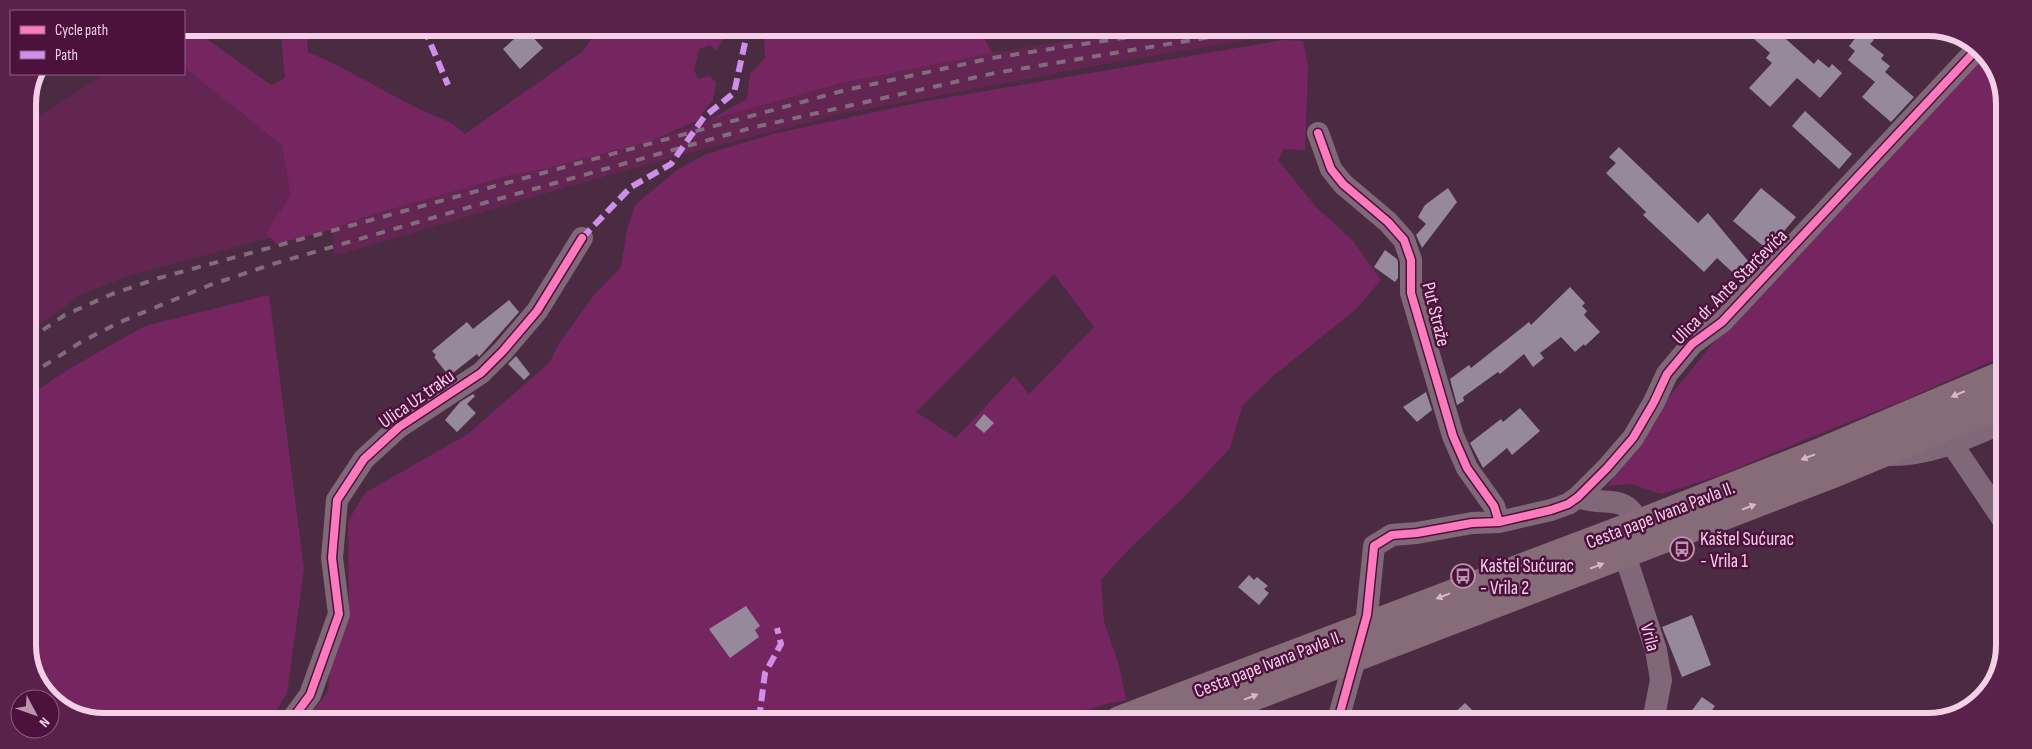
<svg xmlns="http://www.w3.org/2000/svg" width="2032" height="749" font-family="'Sofia Sans Condensed',sans-serif">
<style>
.built{fill:#632652}
.green{fill:#752660;fill-rule:evenodd}
.building{fill:#96899c}
.lines{fill:none;stroke-linecap:round;stroke-linejoin:round}
.minor{stroke:#806878;stroke-width:22}
.major{stroke:#866b78;stroke-width:28}
.rail{stroke:#826c7c;stroke-width:4;stroke-dasharray:9 9;stroke-linecap:butt}
.quiet{stroke:#ce8fe9;stroke-width:6;stroke-dasharray:12 6;stroke-linecap:butt}
.cycleway-casing{stroke:#4c123d;stroke-width:11}
.cycleway{stroke:#fd7abc;stroke-width:8}
.oneway{fill:#d8b7cb}
.labels{text-anchor:middle;stroke-width:5;stroke-linejoin:round;paint-order:stroke}
.street-label{font-size:19px;fill:#f4d0e7;stroke:#4c123d}
.poi-label{font-size:19px;fill:#f4d0e7;stroke:#4c123d;text-anchor:start}
.rim{fill:none;stroke:#f4d0e7;stroke-width:6}
</style>
<rect width="100%" height="100%" fill="#4b2b42"/>
<path class="built" d="M1136 30H1308L1099 65 841 114 696 151 571 186 334 256 333 229 371 215 511 175 544 169 651 141 709 120 842 83 993 53Z
M184 35 280 106 298 230 128 276 82 294 28 333V123L105 74H184Z"/>
<path class="green" d="M184 28H191L271 85 285 78 280 28H306L308 52C347 69 383 91 421 110 438 118 451 120 465 134L582 52 599 29H730L716 51 710 45 699 49 694 70 698 79 709 76 716 83 713 100 696 121 651 141 544 169 511 175 371 215 333 229 276 244 266 233 291 195 282 145 184 67Z
M764 29H978L993 53 842 83 709 120 747 99 750 74 765 58Z
M1283 40 1303 41 1308 66 1305 150 1284 149 1278 160 1315 206 1353 241 1381 280 1356 309 1272 377 1242 406 1230 448 1185 496 1130 548 1101 580 1104 622 1119 665 1126 700 1102 705 1059 720 308 718 328 691 330 663 349 610 348 521 365 493 468 434 550 362 558 345 594 295 621 267 627 230 635 205 677 170 706 154 773 134 921 102ZM1054 274 1094 327 1029 394 1014 376 956 438 916 412Z
M1982 53 1989 57 2004 99 2003 356 1907 399 1799 442 1721 475 1661 494 1631 484 1608 486C1663 395 1736 316 1808 239 1866 177 1924 115 1982 53Z
M269 295 304 569 287 693 272 718H80L43 692 28 650V397L67 370 145 326Z"/>
<path class="building" d="M525 29 543 48 520 69 503 49Z
M1745 31H1777L1814 64 1818 59 1829 68 1832 64 1842 73 1820 98 1797 78 1770 107 1749 88 1772 63 1766 58 1770 53Z
M1861 31H1864L1874 40 1870 44 1884 55 1881 59 1890 66 1885 72 1914 97 1891 122 1862 97 1875 82 1848 60 1855 51 1849 46Z
M1805 111 1852 154 1839 169 1792 126Z
M1619 147 1698 223 1708 213 1753 267 1742 281 1717 258 1704 272 1643 215 1646 212 1606 173 1616 163 1609 157Z
M1448 188 1457 202 1422 248 1416 235 1426 224 1418 217 1425 205Z
M1761 188 1796 217 1768 250 1733 221Z
M1385 250 1397 259 1398 262V278L1395 282 1374 267Z
M1570 287 1585 303 1582 306 1587 311 1584 315 1600 332 1585 346 1584 344 1575 352 1561 337 1540 353 1544 358 1533 367 1524 354 1500 374 1498 372 1463 397 1464 401 1457 405 1450 379 1469 365 1471 368 1529 322 1531 325Z
M509 300 519 312 479 357 477 354 449 376 434 357 436 355 432 351 467 322 473 329Z
M516 356 530 374 524 380 508 364Z
M1426 392 1432 410 1417 422 1403 407Z
M473 394 475 396 467 404 476 413 457 432 445 420 460 402Z
M1520 408 1540 431 1512 455 1507 448 1483 468 1470 443 1501 419 1503 422Z
M984 414 994 423 984 433 975 425Z
M1249 575 1254 580 1257 577 1268 586 1264 589 1269 593 1259 605 1238 587Z
M746 606 760 626 755 630 759 637 730 658 709 629Z
M1692 615 1711 665 1682 677 1662 627Z
M1702 697 1715 706 1704 721H1684Z
M1465 703 1483 721 1447 720Z"/>
<g class="lines">
<path class="minor" d="M1318 133 1331 169 1343 184 1388 222 1404 240 1411 260V293L1453 436 1467 468 1494 506 1499 522
M1952 444 2002 518
M1888 455C1929 456 1965 439 2002 423
M1578 497C1605 508 1624 491 1639 523
M1625 555 1656 650 1661 680 1653 721
M293 718 310 695 339 614 332 558 337 500 364 459 399 427 481 373 503 351 537 311 582 238
M1338 720 1367 615 1374 546 1392 535 1417 533 1472 523 1499 522 1551 510 1568 504 1578 497 1607 468 1633 438 1654 402 1667 374 1692 344 1722 322 1977 49"/>
<path class="major" d="M1119 720 1639 523 1823 451 2002 375
M1193 720 1828 476 2002 404"/>
<path class="rail" d="M28 340 65 315 112 294 159 278 846 90 992 58 1175 30
M28 376 81 342 120 322 210 285 273 264 484 203 751 128 848 106 995 73 1252 30"/>
<path class="quiet" d="M424 28 448 85
M582 238 631 187 671 164 704 117 734 93 748 29
M759 719 765 673 781 644 777 628"/>
<g class="cycleway-casing">
<path id="cycleway" d="M1318 133 1331 169 1343 184 1388 222 1404 240 1411 260V293L1453 436 1467 468 1494 506 1499 522
M293 718 310 695 339 614 332 558 337 500 364 459 399 427 481 373 503 351 537 311 582 238
M1338 720 1367 615 1374 546 1392 535 1417 533 1472 523 1499 522 1551 510 1568 504 1578 497 1607 468 1633 438 1654 402 1667 374 1692 344 1722 322 1977 49"/>
</g>
<use href="#cycleway" class="cycleway"/>
</g>
<defs><path id="oneway-solid" d="M-6-.8H1V-3.2L6.5 0L1 3.2V.8H-6Z" transform="scale(1.25)"/></defs>
<g class="oneway">
<use href="#oneway-solid" transform="translate(1958 394) rotate(157)"/>
<use href="#oneway-solid" transform="translate(1808 457) rotate(159)"/>
<use href="#oneway-solid" transform="translate(1749 507) rotate(-21)"/>
<use href="#oneway-solid" transform="translate(1597 566) rotate(-21)"/>
<use href="#oneway-solid" transform="translate(1443 596) rotate(159)"/>
<use href="#oneway-solid" transform="translate(1251 697) rotate(-21)"/>
</g>
<defs>
<g id="bus-ring" transform="scale(1.25)"><circle r="9.5" fill="#4c123d" stroke="#b996ad" stroke-width="1.5"/><path d="M-5-6H5V4H4V6H2V4H-2V6H-4V4H-5ZM-3.5-4V0h7V-4ZM-3.5 1.2v1.5H-2V1.2ZM2 1.2v1.5H3.5V1.2Z" fill="#b996ad"/></g>
</defs>
<g fill-rule="evenodd">
<use href="#bus-ring" x="1682" y="549"/>
<use href="#bus-ring" x="1463" y="576"/>
</g>
<g class="labels">
<g class="street-label">
<text transform="translate(1729 286) rotate(-45)" y="7">Ulica dr. Ante Starčevića</text>
<text transform="translate(1437 314) rotate(76)" y="7">Put Straže</text>
<text transform="translate(416 398) rotate(-35)" y="7">Ulica Uz traku</text>
<text transform="translate(1660 514) rotate(-21)" y="7">Cesta pape Ivana Pavla II.</text>
<text transform="translate(1651 637) rotate(75)" y="7">Vrila</text>
<text transform="translate(1268 663) rotate(-21)" y="7">Cesta pape Ivana Pavla II.</text>
</g>
<g class="poi-label">
<text x="1700" y="545">Kaštel Sućurac<tspan x="1700" dy="22">- Vrila 1</tspan></text>
<text x="1480" y="572">Kaštel Sućurac<tspan x="1480" dy="22">- Vrila 2</tspan></text>
</g>
</g>
<path d="M0 0H2032V749H0ZM104 36H1928A68 68 0 0 1 1996 104V645A68 68 0 0 1 1928 713H104A68 68 0 0 1 36 645V104A68 68 0 0 1 104 36Z" fill="#59214b" fill-rule="evenodd"/>
<path class="rim" d="M104 36H1928A68 68 0 0 1 1996 104V645A68 68 0 0 1 1928 713H104A68 68 0 0 1 36 645V104A68 68 0 0 1 104 36Z"/>
<rect x="10" y="10" width="175" height="65" fill="#4c123d" stroke="#8f5e81"/>
<rect x="20" y="26" width="25" height="8" fill="#fd7abc" stroke="#8f5e81"/>
<text x="55" y="35" font-size="15" fill="#f4d0e7">Cycle path</text>
<rect x="20" y="51" width="25" height="8" fill="#ce8fe9" stroke="#8f5e81"/>
<text x="55" y="60" font-size="15" fill="#f4d0e7">Path</text>
<g transform="translate(35 714) rotate(131)"><circle r="24" fill="#4c123d" stroke="#8f5e81"/>
<path d="M0-4L9 19L0 12L-9 19Z" fill="#b996ad"/>
<text y="-8" font-size="14" font-weight="bold" text-anchor="middle" fill="#f4d0e7">N</text>
</g>
</svg>
